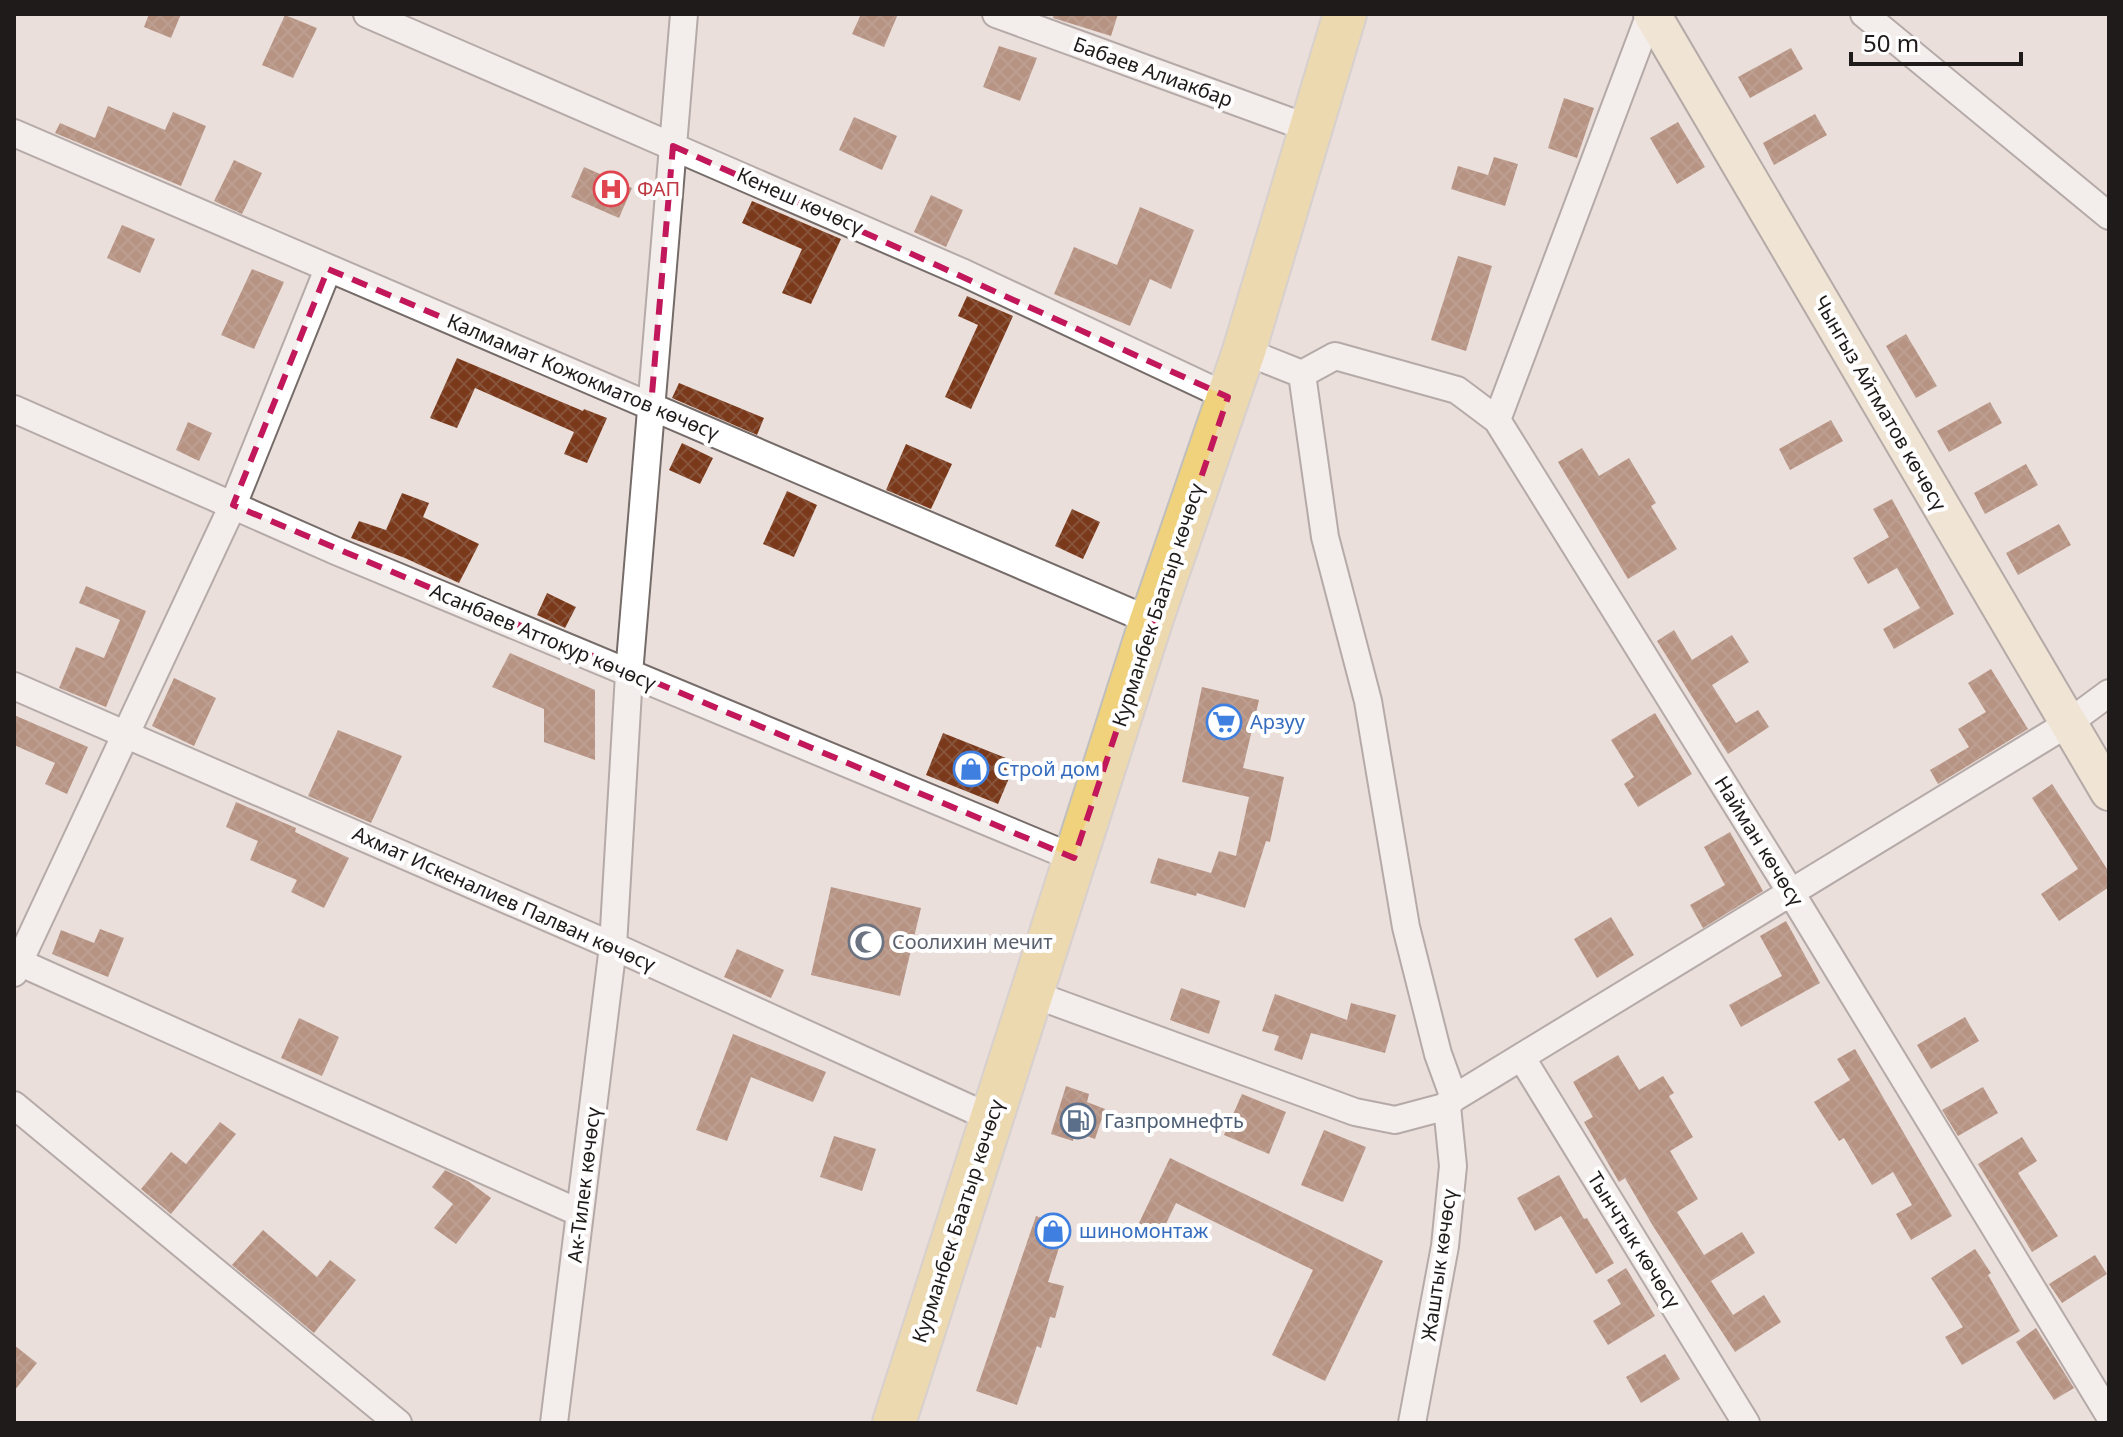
<svg xmlns="http://www.w3.org/2000/svg" width="2123" height="1437" font-family="'Noto Sans',sans-serif">
<style>
.building{fill:url(#building-cross-hatch)}
.lines{fill:none;stroke-linecap:round;stroke-linejoin:round}
.minor-casing{stroke:#756c69;stroke-width:30}
.secondary-casing{stroke:#756c69;stroke-width:40}
.trunk-casing{stroke:#c0bfbf;stroke-width:46}
.minor{stroke:#fff;stroke-width:26}
.secondary{stroke:#f9eece;stroke-width:36}
.trunk{stroke:#f0d27c;stroke-width:42}
.marked{fill:none;stroke:#c2185b;stroke-width:6;stroke-dasharray:16 10;stroke-linejoin:round}
.labels{text-anchor:middle;stroke-width:8;stroke-linejoin:round;paint-order:stroke}
.street-label{font-size:20px;fill:#1f1b1a;stroke:#fff}
.health-label{font-size:20px;fill:#be3a42;stroke:#fff;text-anchor:start}
.shop-label{font-size:20px;fill:#366cbe;stroke:#fff;text-anchor:start}
.worship-label{font-size:20px;fill:#5b616d;stroke:#fff;text-anchor:start}
.service-label{font-size:20px;fill:#4e5e75;stroke:#fff;text-anchor:start}
</style>
<defs>
<pattern id="building-cross-hatch" width="8" height="8" patternUnits="userSpaceOnUse" patternTransform="scale(2)"><rect width="8" height="8" fill="#7a391a"/><path d="M0 0l8 8M0 8l8-8" fill="none" stroke="#87533a"/></pattern>
</defs>
<rect width="100%" height="100%" fill="#eadfdb"/>
<path class="building" d="M149 14H181L171 38 144 27Z
M861 14H898L884 47 852 34Z
M1054 14H1118L1111 36 1053 18Z
M285 15 317 28 293 78 262 65Z
M999 46 1037 58 1020 101 983 87Z
M1791 48 1803 69 1750 98 1738 77Z
M1564 98 1594 108 1577 158 1548 148Z
M108 106 165 130 173 112 206 126 181 186 55 133 60 123 95 138Z
M1815 114 1827 135 1774 165 1763 143Z
M854 117 897 136 882 170 839 150Z
M1678 122 1705 167 1677 184 1650 138Z
M1494 157 1518 164 1505 206 1451 189 1458 166 1488 175Z
M234 160 262 173 242 214 214 201Z
M584 167 632 188 619 218 571 197Z
M931 195 963 210 946 247 914 232Z
M752 201 841 239 811 304 782 293 802 249 742 223Z
M1140 207 1194 230 1171 289 1150 279 1130 326 1054 294 1074 247 1117 265Z
M122 225 155 239 140 273 107 258Z
M1458 256 1492 266 1466 351 1431 340Z
M252 269 284 282 254 349 221 335Z
M967 296 1013 316 971 409 945 397 978 325 958 316Z
M1906 334 1937 386 1916 398 1886 346Z
M457 358 583 411 584 409 607 418 587 463 564 454 574 432 475 388 457 428 430 418Z
M679 383 764 418 757 435 672 398Z
M1990 402 2002 423 1949 452 1937 431Z
M1831 420 1843 441 1790 470 1779 449Z
M188 422 212 433 199 461 176 450Z
M682 443 713 458 700 484 669 470Z
M906 444 952 464 931 509 886 490Z
M1582 448 1599 476 1629 458 1656 503 1651 506 1677 549 1628 579 1558 462Z
M2026 464 2038 485 1985 514 1974 493Z
M787 491 817 505 794 557 763 544Z
M402 493 429 503 423 517 479 544 459 583 405 558 351 538 359 521 386 530Z
M1892 499 1954 614 1894 649 1883 629 1920 608 1897 568 1868 584 1853 558 1889 537 1873 509Z
M1072 509 1100 522 1083 559 1055 546Z
M2059 524 2071 545 2018 575 2006 553Z
M86 586 146 611 106 707 59 688 76 647 104 658 120 620 79 603Z
M547 593 576 607 565 628 537 615Z
M1674 630 1692 660 1732 635 1749 662 1712 685 1736 723 1758 710 1769 727 1728 754 1657 641Z
M510 653 595 690V760L544 742V709L492 687Z
M1991 669 2028 729 1938 784 1930 770 1969 747 1958 729 1986 712 1968 683Z
M174 678 216 698 194 746 152 726Z
M1202 687 1259 700 1243 768 1284 777 1270 842 1266 841 1245 908 1197 893 1196 896 1150 883 1158 858 1211 873 1219 851 1236 856 1249 797 1182 782Z
M1655 713 1692 774 1638 807 1624 784 1634 777 1611 740Z
M14 715 88 747 67 794 45 784 55 763 14 745Z
M338 730 402 756 371 823 308 796Z
M943 733 1016 762 998 804 926 775Z
M2052 784 2109 872V887L2059 921 2041 894 2078 869 2032 798Z
M236 802 296 828 295 832 349 858 324 908 291 892 297 880 250 860 258 841 226 827Z
M1730 832 1763 891 1703 928 1690 905 1725 885 1704 847Z
M831 887 921 908 900 996 811 975Z
M1611 917 1634 955 1597 978 1574 939Z
M1786 921 1820 983 1741 1027 1729 1005 1782 976 1760 936Z
M100 929 124 938 108 977 52 954 61 930 94 943Z
M737 949 784 970 771 998 724 977Z
M1181 988 1220 1001 1209 1034 1170 1020Z
M1275 994 1347 1020 1351 1003 1396 1015 1385 1053 1311 1033 1302 1060 1274 1050 1279 1036 1262 1031Z
M1965 1017 1979 1041 1931 1069 1917 1045Z
M299 1018 339 1037 322 1076 281 1058Z
M733 1034 826 1072 813 1102 751 1077 727 1141 696 1130Z
M1855 1049 1952 1216 1911 1240 1896 1214 1912 1205 1893 1172 1872 1185 1844 1138 1839 1141 1814 1102 1850 1080 1837 1059Z
M1618 1055 1639 1090 1663 1076 1674 1093 1669 1096 1693 1137 1670 1151 1698 1199 1677 1212 1704 1255 1742 1232 1755 1253 1711 1281 1733 1315 1764 1295 1781 1322 1735 1352 1653 1226 1625 1178 1619 1182 1584 1122 1593 1117 1573 1082Z
M1066 1086 1089 1094 1087 1102 1105 1109 1095 1139 1075 1132 1073 1141 1051 1134Z
M1983 1087 1998 1113 1958 1136 1942 1110Z
M1242 1094 1286 1112 1269 1154 1224 1135Z
M220 1122 236 1134 171 1214 141 1189 171 1152 186 1164Z
M1324 1130 1366 1147 1343 1202 1301 1185Z
M834 1136 876 1149 862 1191 820 1177Z
M2022 1137 2037 1161 2018 1173 2058 1236 2032 1252 1978 1164Z
M1170 1158 1383 1261 1325 1381 1272 1355 1313 1270 1176 1203 1161 1234 1139 1223Z
M445 1170 468 1181 491 1198 456 1244 434 1228 453 1204 432 1187Z
M1559 1175 1584 1219 1587 1218 1614 1263 1596 1274 1561 1216 1535 1231 1517 1198Z
M1036 1216 1066 1226 1048 1282 1064 1286 1055 1318 1050 1317 1041 1348 1037 1346 1017 1405 976 1391Z
M263 1230 317 1277 330 1260 356 1280 314 1333 232 1265Z
M1975 1249 1991 1273 1988 1275 2020 1331 1962 1365 1945 1337 1963 1327 1931 1278Z
M2095 1255 2107 1274 2062 1303 2049 1284Z
M1626 1268 1655 1316 1608 1345 1593 1321 1621 1304 1607 1280Z
M2036 1328 2074 1388 2054 1400 2016 1342Z
M14 1345 37 1363 14 1391Z
M1665 1354 1680 1379 1641 1403 1626 1377Z"/>
<g class="lines">
<g class="minor-casing">
<path id="minor" d="M367 14 964 273 1228 397
M996 14 1311 129
M1864 14 2109 216
M14 133 1151 621
M1244 351 1302 374 1335 356 1457 390 1497 420 1790 891 2109 1415
M1302 374 1325 537 1368 701 1406 927 1438 1054 1454 1098
M14 409 336 551 1074 858
M1497 420 1650 14
M14 686 613 946 991 1118
M14 960 580 1213
M14 973 233 505 328 269
M1030 993 1355 1112 1395 1120 1444 1107 1454 1098 2067 724 2109 693
M1522 1058 1746 1423
M14 1105 398 1423
M554 1423 613 946 629 674 684 14
M1412 1423 1445 1246 1453 1166 1447 1106"/>
</g>
<g class="secondary-casing">
<path id="secondary" d="M1652 14 2109 792"/>
</g>
<g class="trunk-casing">
<path id="trunk" d="M894 1423 1151 621 1244 351 1345 14"/>
</g>
<use href="#minor" class="minor"/>
<use href="#secondary" class="secondary"/>
<use href="#trunk" class="trunk"/>
</g>
<path d="M0 0H2123V1437H0ZM673 146 1228 397 1074 858 233 505 328 269 651 406Z" fill="#eadfdb" fill-opacity=".55" fill-rule="evenodd"/>
<path class="marked" d="M673 146 1228 397 1074 858 233 505 328 269 651 406Z"/>
<defs>
<g id="hospital-ring" transform="scale(1.8)"><circle r="9.5" fill="#fff" stroke="#e0444e" stroke-width="1.5"/><path d="M-5-5h3v3.5h4V-5h3V5h-3V1.5h-4V5h-3Z" fill="#e0444e"/></g>
<g id="supermarket-ring" transform="scale(1.8)"><circle r="9.5" fill="#fff" stroke="#3f7fe0" stroke-width="1.5"/><path d="M-6-5.5h2.5l.6 2H6L4.5 2H-2.5L-4.4-4H-6ZM-1.5 3.2a1.3 1.3 0 1 0 .1 0ZM3 3.2a1.3 1.3 0 1 0 .1 0Z" fill="#3f7fe0"/></g>
<g id="shop-ring" transform="scale(1.8)"><circle r="9.5" fill="#fff" stroke="#3f7fe0" stroke-width="1.5"/><path d="M-5-2.5h2.3a2.7 3.5 0 0 1 5.4 0H5L5.5 6h-11ZM-1.5-2.5h3a1.5 2.3 0 0 0-3 0Z" fill="#3f7fe0"/></g>
<g id="mosque-ring" transform="scale(1.8)"><circle r="9.5" fill="#fff" stroke="#6b7280" stroke-width="1.5"/><path d="M3.5-4.9A6 6 0 1 0 3.5 4.9A5 5 0 1 1 3.5-4.9Z" fill="#6b7280"/></g>
<g id="fuel-ring" transform="scale(1.8)"><circle r="9.5" fill="#fff" stroke="#5c6f8a" stroke-width="1.5"/><path d="M-5.5-6h7V0h2V4h1.3V-2.5L3-4.5l.8-.8L6-3V5H2.5V1h-1V6h-7ZM-4.2-4.7v3.2H.2V-4.7Z" fill="#5c6f8a"/></g>
</defs>
<g fill-rule="evenodd">
<use href="#hospital-ring" x="611" y="189"/>
<use href="#supermarket-ring" x="1224" y="722"/>
<use href="#shop-ring" x="971" y="769"/>
<use href="#mosque-ring" x="866" y="942"/>
<use href="#fuel-ring" x="1078" y="1121"/>
<use href="#shop-ring" x="1053" y="1231"/>
</g>
<g class="labels">
<g class="street-label">
<text transform="translate(1153 72) rotate(20)" y="7">Бабаев Алиакбар</text>
<text transform="translate(800 201) rotate(24)" y="7">Кенеш көчөсү</text>
<text transform="translate(583 377) rotate(23)" y="7">Калмамат Кожокматов көчөсү</text>
<text transform="translate(1880 403) rotate(60)" y="7">Чынгыз Айтматов көчөсү</text>
<text transform="translate(1158 605) rotate(-72)" y="7">Курманбек Баатыр көчөсү</text>
<text transform="translate(543 637) rotate(23)" y="7">Асанбаев Аттокур көчөсү</text>
<text transform="translate(1759 841) rotate(58)" y="7">Найман көчөсү</text>
<text transform="translate(504 899) rotate(24)" y="7">Ахмат Искеналиев Палван көчөсү</text>
<text transform="translate(584 1185) rotate(-83)" y="7">Ак-Тилек көчөсү</text>
<text transform="translate(958 1221) rotate(-72)" y="7">Курманбек Баатыр көчөсү</text>
<text transform="translate(1634 1240) rotate(58)" y="7">Тынчтык көчөсү</text>
<text transform="translate(1439 1265) rotate(-82)" y="7">Жаштык көчөсү</text>
</g>
<g class="health-label">
<text x="637" y="196">ФАП</text>
</g>
<g class="shop-label">
<text x="1250" y="729">Арзуу</text>
<text x="997" y="776">Строй дом</text>
<text x="1079" y="1238">шиномонтаж</text>
</g>
<g class="worship-label">
<text x="892" y="949">Соолихин мечит</text>
</g>
<g class="service-label">
<text x="1104" y="1128">Газпромнефть</text>
</g>
</g>
<rect width="2123" height="1437" fill="none" stroke="#1f1b1a" stroke-width="32"/>
<path d="M1851 52v12h170v-12" fill="none" stroke="#1f1b1a" stroke-width="4"/>
<text x="1863" y="52" font-size="24" fill="#1f1b1a" stroke="#ffffff" stroke-width="6" paint-order="stroke">50 m</text>
</svg>
